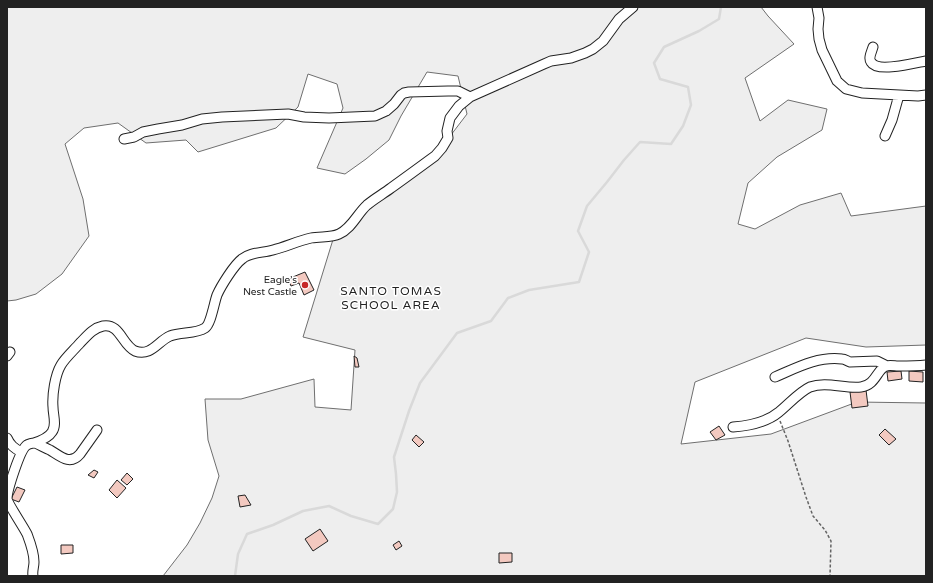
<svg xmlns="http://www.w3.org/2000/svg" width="933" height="583" font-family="'Varela Round',sans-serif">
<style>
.green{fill:#eee;stroke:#6f6f6f}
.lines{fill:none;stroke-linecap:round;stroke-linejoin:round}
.stream{stroke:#d9d9d9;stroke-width:2.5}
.building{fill:#f3c9c0;stroke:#222}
.minor-casing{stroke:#222;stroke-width:11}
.path{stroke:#646464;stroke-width:1.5;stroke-dasharray:3 2;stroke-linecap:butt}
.minor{stroke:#fff;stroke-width:9}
.poi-dot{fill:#c62828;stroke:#fff;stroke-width:1.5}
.labels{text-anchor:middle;stroke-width:3;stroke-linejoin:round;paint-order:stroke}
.poi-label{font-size:10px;fill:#222;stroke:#fff;text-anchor:end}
.quarter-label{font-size:12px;letter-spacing:1px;fill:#222;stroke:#fff}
</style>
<rect width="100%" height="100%" fill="#fff"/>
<path class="green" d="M7 7H761L768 16 794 44 745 78 760 121 788 100 827 109 822 130 777 157 748 183 738 224 755 229 800 205 841 193 851 216 926 206V345L866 347 806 338 695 382 681 444 771 434 857 402 926 403V576H163L187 545 200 523 212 498 219 476 208 440 205 399H241L314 379 315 407 351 410 355 350 303 337 335 233 367 205 441 148 467 114 458 76 427 72 401 116 389 140 366 159 345 174 317 168 343 108 337 84 308 74 298 107 276 128 198 152 186 140 146 143 118 123 84 128 65 144 83 199 89 236 62 274 36 294 16 300 7 301Z"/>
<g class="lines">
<path class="stream" d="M235 576 238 554 247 534 273 525 303 511 329 506 351 516 378 524 393 509 397 492 396 474 394 457 409 411 420 383 457 333 491 321 508 298 529 290 579 282 589 252 578 231 587 206 607 182 624 160 640 142 671 144 683 126 691 105 688 87 660 79 654 63 664 47 699 31 719 19 721 7"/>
</g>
<path class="building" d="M305 272 314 290 304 295 299 283 291 286 288 279Z
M354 356 357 358 359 367H355Z
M901 371 902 379 888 381 887 372Z
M909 371 923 372V382L909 381Z
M866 390 868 406 852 408 850 392Z
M719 426 725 435 716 440 710 432Z
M885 429 896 439 889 445 879 435Z
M416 435 424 442 419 447 412 440Z
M94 470 98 472 94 478 88 475Z
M127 473 133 479 127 485 121 480Z
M117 480 126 488 117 498 109 490Z
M17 487 25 490 19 502 11 499Z
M245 495 251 505 240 507 238 496Z
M320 529 328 541 313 551 305 539Z
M399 541 402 546 396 550 393 545Z
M61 545H73V553L61 554Z
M499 553H512V562L499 563Z"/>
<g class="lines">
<g class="minor-casing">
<path id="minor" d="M817 7 819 18 818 29 819 39 822 50 837 81 846 89 862 93 918 96 926 95
M873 47C872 51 868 58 871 62 877 73 915 63 926 61
M885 136 892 120 899 95
M124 139 134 137 143 132 158 129 182 125 202 119 222 117 288 114 304 117 329 118 375 116 386 111 394 104 401 95 404 93 409 92 448 91H458L470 97
M7 356 10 352
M775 377C796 368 818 356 842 359 845 359 847 361 850 362L877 361 887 366
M733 427C747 426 767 422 779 412 788 405 799 392 810 387 826 381 845 389 861 387 876 385 877 369 886 366 890 365 895 366 898 366 908 366 917 366 926 365
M7 438C10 445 14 448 21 452
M35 443C40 445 45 448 50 450 60 456 70 466 80 454L97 430
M33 576C32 571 34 567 34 562 34 552 30 542 27 534 23 526 8 504 7 499 7 491 20 449 27 445 28 444 33 443 34 443 40 441 49 437 52 432 57 425 53 415 53 407 52 395 55 375 61 365 65 358 74 350 80 343 87 336 93 328 103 326 120 323 122 345 135 351 151 357 158 341 170 336 181 332 196 334 205 328 211 324 214 303 217 295 221 286 234 265 242 259 250 252 263 253 273 250 285 247 298 241 311 238 320 236 331 238 339 234 352 228 357 214 367 205 374 199 383 194 391 188 405 178 420 167 435 156L442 148 448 138 447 131 450 118 459 106 470 97 544 64 551 61 571 58 585 53 593 49 603 41 619 19 633 7"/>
</g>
<path class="path" d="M780 421 788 441 806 497 813 516 825 530 831 541 830 576"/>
<use href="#minor" class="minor"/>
</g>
<circle class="poi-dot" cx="305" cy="285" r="4"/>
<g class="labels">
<g class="poi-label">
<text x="297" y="283">Eagle’s<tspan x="297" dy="12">Nest Castle</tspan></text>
</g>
<g class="quarter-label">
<text x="391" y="295">SANTO TOMAS<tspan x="391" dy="14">SCHOOL AREA</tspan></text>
</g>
</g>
<rect width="933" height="583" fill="none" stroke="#222222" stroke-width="16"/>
</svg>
